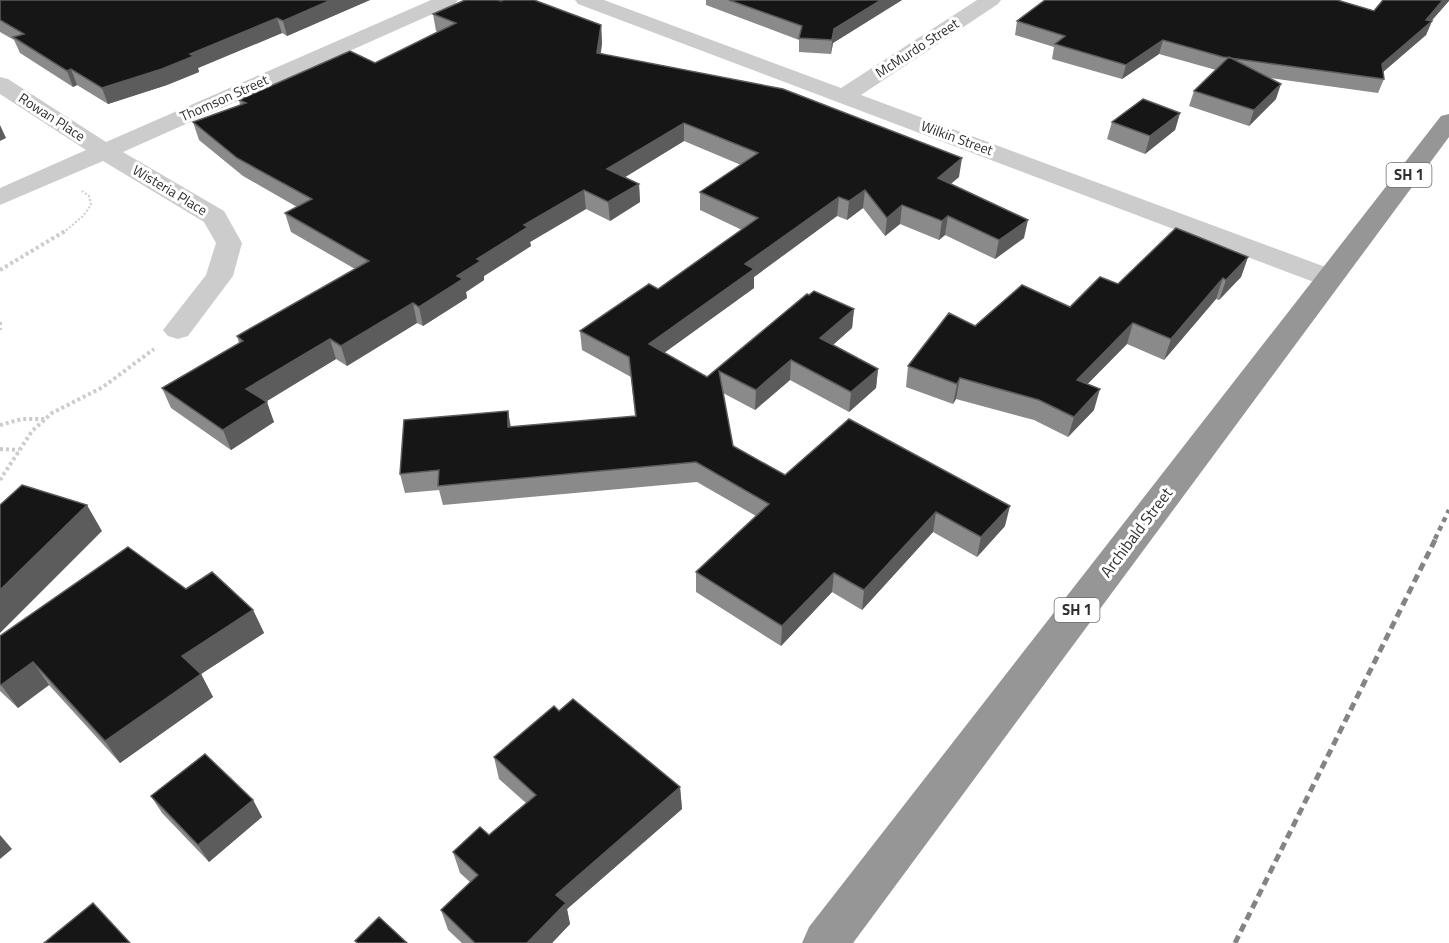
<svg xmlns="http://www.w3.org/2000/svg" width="1449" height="943" font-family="'Titillium Web',sans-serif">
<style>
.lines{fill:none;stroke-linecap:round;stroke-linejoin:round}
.path-far1{stroke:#ccc;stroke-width:2;stroke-dasharray:2 2;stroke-linecap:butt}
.path{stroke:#ccc;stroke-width:4;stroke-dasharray:3 3;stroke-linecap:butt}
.minor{fill:#ccc;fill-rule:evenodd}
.highway{fill:#969696;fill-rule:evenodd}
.rail-far1{stroke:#848484;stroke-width:4.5;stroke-dasharray:5 4.5;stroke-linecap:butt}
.rail{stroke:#848484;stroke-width:5;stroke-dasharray:8 5;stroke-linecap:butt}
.wall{fill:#8a8a8a}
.shaded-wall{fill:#5c5c5c}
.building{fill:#161616;stroke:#5c5c5c;stroke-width:1.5}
.labels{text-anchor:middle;stroke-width:6;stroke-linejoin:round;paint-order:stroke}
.far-street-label{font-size:14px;fill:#2f2f2f;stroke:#fff}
.shield{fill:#fff;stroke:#6d6d6d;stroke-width:1.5}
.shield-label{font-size:15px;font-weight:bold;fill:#2f2f2f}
.street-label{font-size:16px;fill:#2f2f2f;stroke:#fff}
</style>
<rect width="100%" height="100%" fill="#fff"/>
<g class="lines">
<path class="path-far1" d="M63 233 83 216 91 205 89 196 82 191"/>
<path class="path" d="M0 270 65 231
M0 322V330
M0 425 22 419H45
M0 449 19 450
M0 480 32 431 52 413 103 387 154 349"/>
<path class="minor" d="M431 0H458L455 4 123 152 224 211 242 243 233 276 188 336 178 339 168 336 163 330 206 275 216 243 204 222 103 161 0 205V188L86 150 0 94V77L8 79 106 142Z
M575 0H604L841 88 977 0H1001L998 4 861 95 1339 272 1343 278 1339 284 1329 286 1319 284 578 4Z"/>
<path class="highway" d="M1449 114V137L853 943H802L809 927 1441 116Z"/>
<path class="rail-far1" d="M1435 539 1449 510"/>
<path class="rail" d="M1235 943 1436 538"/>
</g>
<path class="wall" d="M0 0H370L287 36 282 33 198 68 199 72 167 85 108 104 77 85 73 87 20 53 14 40 0 32Z
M706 0H902L833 43 831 54 799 52V40L706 5Z
M1449 0 1431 21H1432L1426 35 1383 72 1384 79 1378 93 1270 78 1276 99 1249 126 1189 106 1194 91 1216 70 1159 54 1122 79 1052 59 1054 47 1015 35 1017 21 1374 11Z
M501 1 601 25 602 43 601 53 959 177 951 184 1024 238 995 259 945 235 939 240 900 224 885 236 863 208 847 220 837 216 754 277V288L664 353 707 377 854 309 852 328 833 345 878 369 876 388 849 412 790 380 755 410 723 393 733 446 785 475 1005 526 977 557 933 532 862 610 832 592 781 646 696 592V572L756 516 697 482 443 505 439 490 405 493 400 474 508 411 511 427 635 416 631 377 582 350 580 331 658 289 742 230 700 210V192L741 165 684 141 625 177 639 184 640 202 610 221 586 209 530 242 531 246 484 276V280L466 292 467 298 423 326 417 323 347 366 336 359 265 402 274 422 231 450 171 408 162 388 239 343 237 336 355 269 291 232 285 213 297 207 243 176 199 140 193 122 240 105 239 100 375 63 438 32 436 31 433 14Z
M1180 113 1175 130 1145 154 1107 139 1112 122Z
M1248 257 1241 277 1219 300 1216 299 1164 360 1127 344 1087 384 1094 410 1068 437 1034 420 956 399 953 404 906 387 908 366 975 326 1070 307 1118 284Z
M186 589 253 610 264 633 201 674 213 697 120 763 49 685 18 708 0 691V636Z
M559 711 680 787 682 809 567 909 570 924 552 943H462L448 930 441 910 470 882 460 873 453 852 489 835 526 803 499 779 494 757Z
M151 796 253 800 262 817 209 862 162 813Z"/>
<path class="shaded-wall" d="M331 0H370L287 36 283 21Z
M881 0H902L833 43 831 54 832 40 834 29Z
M1443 0H1449V1L1427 26 1432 21 1426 35 1376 78 1382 64 1426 20Z
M277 18 282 33 198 68 199 72 167 85 108 104 102 88Z
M601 25 602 43 598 70 597 53Z
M1163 40 1159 54 1122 79 1126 65Z
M71 69 77 85 73 87 67 71Z
M1281 84 1276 99 1249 126 1254 110Z
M1180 113 1175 130 1145 154 1150 136Z
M684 123V141L609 187 607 169Z
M0 125 6 138 0 141Z
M962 158 959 177 935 196 938 178Z
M639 184 640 202 610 221 608 202Z
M584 190 586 209 530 242 531 246 484 276V280L466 292 467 298 423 326 419 307 477 259 524 225Z
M865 190 863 208 847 220 849 201Z
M839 197 837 216 754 277V288L650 363 649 344 745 264Z
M902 205 900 224 885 236 887 218Z
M948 216 945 235 939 240 942 221Z
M1028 220 1024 238 995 259 999 240Z
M1248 257 1241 277 1219 300 1226 280Z
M1223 278 1216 299 1164 360 1171 339Z
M413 303 417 323 347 366 341 346Z
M854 309 852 328 819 357 820 338Z
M1133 323 1127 344 1071 401 1077 380Z
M330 339 336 359 254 409 246 389Z
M791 360 790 380 755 410 756 390Z
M878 369 876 388 849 412 851 392Z
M960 378 956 399 953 404 957 384Z
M1100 389 1094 410 1068 437 1074 417Z
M267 402 274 422 231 450 223 430Z
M508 411 511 431 508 427Z
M87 505 102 531 0 633V590Z
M1010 506 1005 526 977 557 981 537Z
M936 512 933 532 862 610 864 590Z
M834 573 832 592 781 646 782 626Z
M253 610 264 633 201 674 213 697 120 763 105 741 182 656Z
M33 662 49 685 18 708 1 685Z
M680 787 682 809 567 909 570 924 552 943H527L556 895Z
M253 800 262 817 209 862 198 845Z
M0 835 12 849 0 859Z"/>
<path class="building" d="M0 0H331L283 21 277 18 190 54 194 56 162 69 102 88 71 69 67 71 13 37 24 34 0 20Z
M465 0H497L501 1 504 0H534L601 25 597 53 783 89 962 158 938 178 1028 220 999 240 948 216 942 221 902 205 887 218 865 190 849 201 839 197 745 264 754 269 649 344 707 377 807 294 809 295 814 291 854 309 820 338 878 369 851 392 791 360 756 390 719 371 733 446 785 475 849 419 1010 506 981 537 936 512 864 590 834 573 782 626 696 572 769 504 696 462 438 486 439 470 400 474 404 420 508 411V427L636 416 629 357 580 331 649 284 658 289 758 218 700 192 758 153 684 123 607 169 639 184 608 202 584 190 524 225 528 227 477 259 481 261 457 276 463 279 419 307 413 303 341 346 330 339 246 389 267 402 223 430 162 388 243 341 237 336 369 261 285 213 312 199 237 158 193 122 246 103 239 100 350 51 375 63 456 23 433 14Z
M729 0H881L834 29 832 40 799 38 802 26Z
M1045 0H1337L1374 11 1383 0H1443L1426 20 1432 21 1382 64 1384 79 1223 57 1163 40 1126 65 1055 44 1065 36 1017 21Z
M1229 57 1281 84 1254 110 1194 91Z
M1143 99 1180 113 1150 136 1112 122Z
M1176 228 1248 257 1226 280 1223 278 1171 339 1133 323 1077 380 1100 389 1074 417 1039 400 960 378 957 384 908 366 949 313 975 326 1022 285 1070 307 1100 277 1118 284Z
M22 485 87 505 0 590V505Z
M128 547 186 589 212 572 253 610 182 656 201 674 105 741 33 662 1 685 0 684V636Z
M573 699 680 787 556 895 566 903 527 943H475L441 910 478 875 453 852 480 827 489 835 536 795 494 757 554 706 559 711Z
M205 754 253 800 198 845 151 796Z
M93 903 130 943H44Z
M379 917 407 943H358L355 941Z"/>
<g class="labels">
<g class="far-street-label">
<text transform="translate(917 48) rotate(-33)" y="5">McMurdo Street</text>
<text transform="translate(224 98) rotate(-24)" y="5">Thomson Street</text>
<text transform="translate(52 117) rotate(33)" y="5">Rowan Place</text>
<text transform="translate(957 138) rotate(20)" y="5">Wilkin Street</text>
<text transform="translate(170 190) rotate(31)" y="5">Wisteria Place</text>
</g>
<g class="shield">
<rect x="1386.5" y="163" width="45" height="24" rx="4.5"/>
<rect x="1054.5" y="598" width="45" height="24" rx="4.5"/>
</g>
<g class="shield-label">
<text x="1409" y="180">SH 1</text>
<text x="1077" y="615">SH 1</text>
</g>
<g class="street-label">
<text transform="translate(1136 532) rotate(-53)" y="6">Archibald Street</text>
</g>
</g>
</svg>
